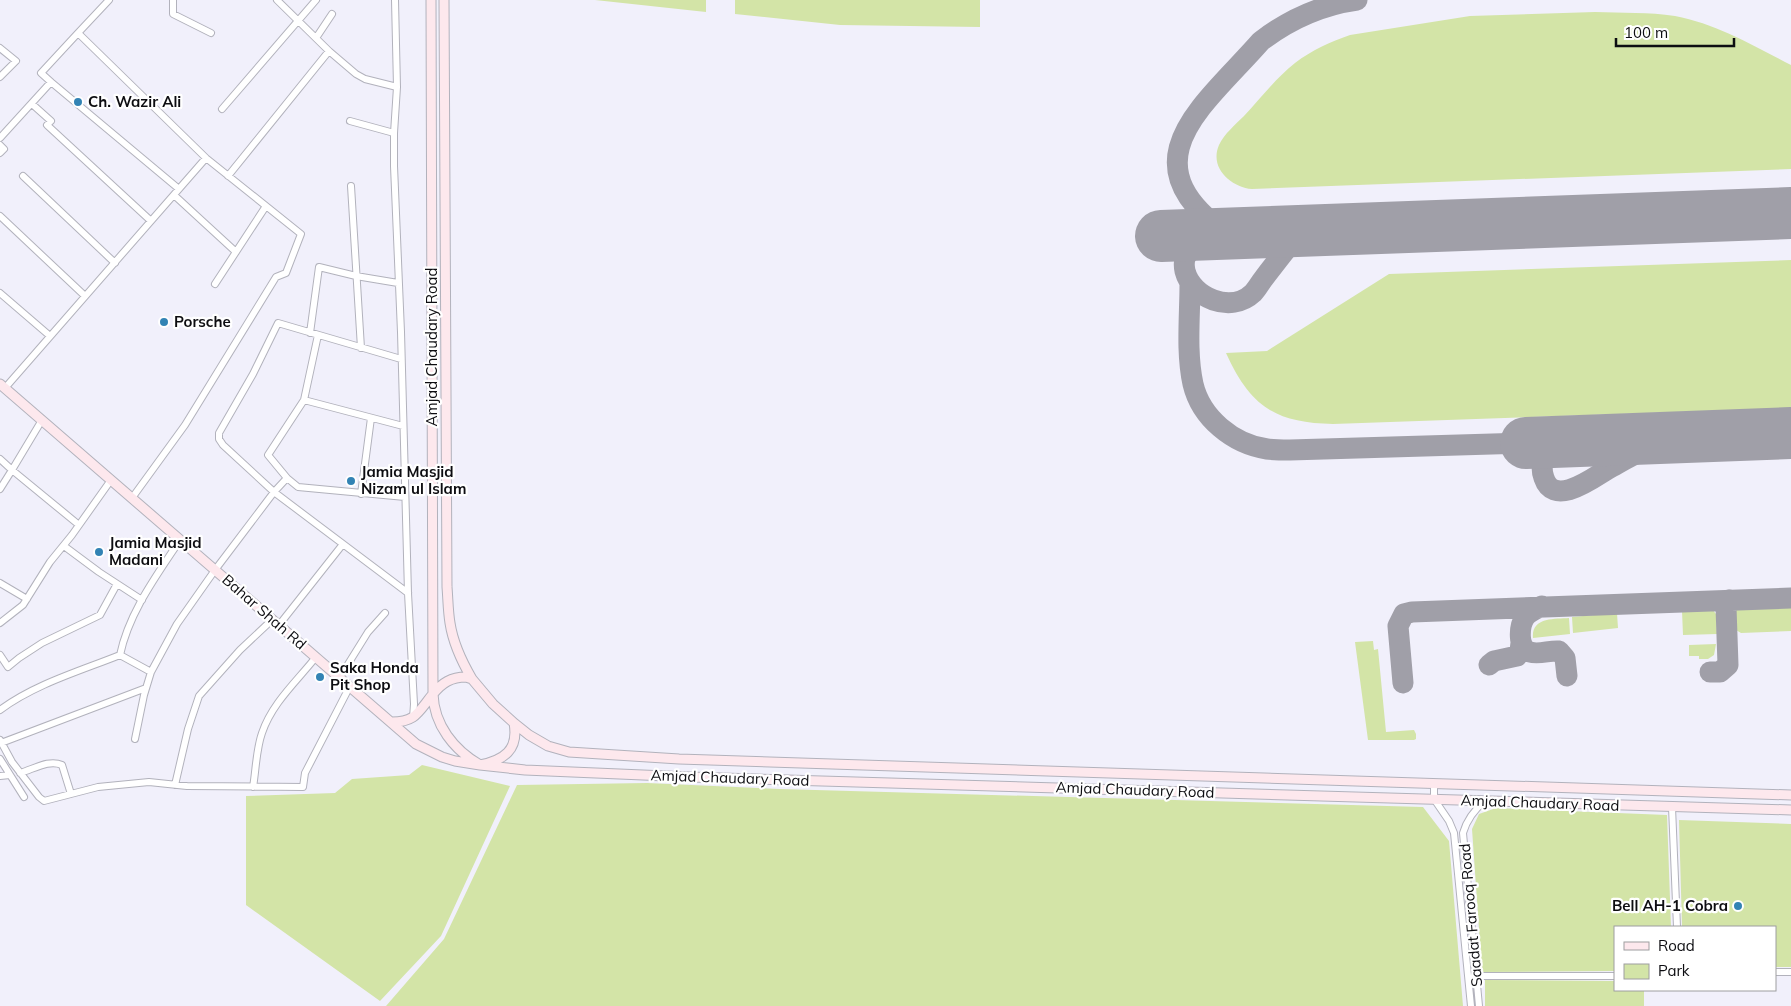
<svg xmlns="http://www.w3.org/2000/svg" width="1791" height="1006" font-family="Mulish,sans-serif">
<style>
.green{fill:#d3e4a7}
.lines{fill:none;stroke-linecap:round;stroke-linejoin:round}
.taxiway{stroke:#a09fa8;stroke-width:21}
.runway{stroke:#a09fa8;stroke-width:52}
.street-casing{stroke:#b2b2bc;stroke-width:8}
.secondary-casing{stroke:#b2b2bc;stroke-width:11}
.street{stroke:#fff;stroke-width:6}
.secondary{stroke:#fde8ed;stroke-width:9}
.poi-dot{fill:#3283b4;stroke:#fff;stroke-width:2}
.labels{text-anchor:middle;stroke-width:4.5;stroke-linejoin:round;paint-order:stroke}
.poi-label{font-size:15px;font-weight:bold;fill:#0d0d11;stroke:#fff;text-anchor:start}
.street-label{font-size:15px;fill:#0d0d11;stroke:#fff}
</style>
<rect width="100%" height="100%" fill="#f1f0fb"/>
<path class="green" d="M595 0H706V12Z
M735 0H980V27L840 25 735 14Z
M1595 12C1622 13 1649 12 1675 16 1717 24 1754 46 1791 65V169L1252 189C1231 187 1209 168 1219 145 1224 134 1236 124 1244 116 1261 98 1276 78 1295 63 1312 50 1330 42 1350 35L1470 16Z
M1791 260V408L1333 424C1275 423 1250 406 1226 353L1267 351 1389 274Z
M1740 607H1791V631L1741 633 1736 630V610Z
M1712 609 1716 614 1717 634 1683 635 1682 611Z
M1617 613 1618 628 1573 633 1572 617Z
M1569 618 1570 634 1533 638C1531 617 1555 619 1569 618Z
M1373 641 1374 650 1378 649 1386 732 1414 730 1416 734V739L1414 740H1368L1355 642Z
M1716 644 1714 655 1708 659H1699V656H1689V645Z
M422 765 510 786 441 936 380 1001 246 905V796L335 793 352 779 409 775Z
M647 783 780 789 1423 807 1449 841 1463 1006H386L444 939 517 785Z
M1496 808 1667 815 1671 927H1615V971L1482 972 1472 829 1479 814Z
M1679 820 1791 824V967H1775V927H1682Z
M1485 980 1615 981V990H1644V1006H1485Z"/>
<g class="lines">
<path class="taxiway" d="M1226 233C1124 161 1205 105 1261 41 1290 19 1321 5 1357 0
M1226 233C1213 238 1193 243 1186 256 1184 260 1184 266 1185 271 1192 298 1231 314 1253 293 1257 289 1260 283 1264 278 1274 265 1283 253 1293 241L1300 233 1310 230
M1190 284C1190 316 1186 352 1193 384 1201 418 1233 444 1267 449 1274 450 1282 450 1290 450L1526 443
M1630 439C1603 435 1579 435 1552 442 1545 452 1539 465 1544 478 1554 508 1593 478 1608 469 1619 463 1630 456 1642 451 1658 444 1677 441 1694 437
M1542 606C1536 609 1529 612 1525 617 1519 626 1517 649 1530 652 1539 655 1550 650 1559 651L1565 658 1567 676
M1489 665 1494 661 1517 656 1520 651 1521 643
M1710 672H1720L1728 665 1726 607 1729 600
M1403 683 1398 626 1404 614 1412 612 1791 598"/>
<path class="runway" d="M1161 236 1791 213
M1526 443 1791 433"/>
<g class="street-casing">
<path id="street" d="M173 0V14L211 33
M277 0 329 51
M395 0 397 87 394 133V166L401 332 408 593 414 704 413 718
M78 33 109 0
M316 38 332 14
M0 48 16 61 0 77
M51 82 41 73 78 33 206 158
M32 104 51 121 47 125 151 221
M222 109 316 0
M350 121 394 133
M0 138 51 82 179 189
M0 145 4 149 0 153
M23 176 115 263
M228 176 329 51 356 74 365 79 397 87
M351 186 361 348
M174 195 236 252
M0 216 85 296
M215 284 266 206
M0 293 50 336
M310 333 319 267 356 276 398 283
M318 335 304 400 268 455 287 478 274 492 223 445 219 439V433L253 374 278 323 401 359
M5 388 206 158 301 234 286 273 276 277 185 425 132 498
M304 400 403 426
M0 459 12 470 42 420
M287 478 298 487 405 497
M0 489 12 470 79 525
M361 494 371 418
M64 546 99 572 142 600
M0 583 27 599
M0 623 23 605 50 562 72 535 111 480
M279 625 343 544
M0 655 8 667 19 658 42 643 100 615 117 584
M120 655C129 612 157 575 180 540
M340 677 368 632 385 613
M0 710C35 684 80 671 120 655L151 672
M135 739 144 695 151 672 177 624 215 570 274 492 408 593
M0 740 12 762 39 797 44 801 98 787 149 782 187 786 303 787 305 773 350 686
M1 743 146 688
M0 759 24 797
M20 773C34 769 49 759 62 765L71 794
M0 776 10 775
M1434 784V799L1449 821 1454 833 1471 1006
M175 785 188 729 199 696 240 650 273 619
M253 787C256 770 256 750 262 733 272 703 297 681 316 657
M1672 807 1677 927
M1775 972H1791
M1474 976H1615
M1479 1006 1463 833C1467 819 1474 810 1485 801"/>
</g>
<g class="secondary-casing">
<path id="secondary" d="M444 0 447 587C448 599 448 611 450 623 453 643 462 662 472 679
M0 384 416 744 442 757 455 761 480 765 525 770 690 777 1791 810
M466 677 472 679 493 704 514 723C519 750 504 760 480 765 454 750 434 725 433 694 442 683 451 677 466 677Z
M392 722C416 722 418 712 433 694L431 0
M514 723 529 735 548 746 569 752 679 759 1791 795"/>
</g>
<use href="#street" class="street"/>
<use href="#secondary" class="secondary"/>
</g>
<g class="poi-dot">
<circle cx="78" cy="102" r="5"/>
<circle cx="164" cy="322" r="5"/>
<circle cx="351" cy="481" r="5"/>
<circle cx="99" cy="552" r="5"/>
<circle cx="320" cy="677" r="5"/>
<circle cx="1738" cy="906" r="5"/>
</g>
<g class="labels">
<g class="poi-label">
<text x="88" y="107">Ch. Wazir Ali</text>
<text x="174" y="327">Porsche</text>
<text x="361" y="477">Jamia Masjid<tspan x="361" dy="17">Nizam ul Islam</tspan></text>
<text x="109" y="548">Jamia Masjid<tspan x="109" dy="17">Madani</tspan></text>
<text x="330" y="673">Saka Honda<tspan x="330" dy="17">Pit Shop</tspan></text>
<text x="1728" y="911" text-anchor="end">Bell AH-1 Cobra</text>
</g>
<g class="street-label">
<text transform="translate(432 347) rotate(-90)" y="5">Amjad Chaudary Road</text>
<text transform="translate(264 612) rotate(41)" y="5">Bahar Shah Rd</text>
<text transform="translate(730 778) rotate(2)" y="5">Amjad Chaudary Road</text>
<text transform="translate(1135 790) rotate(2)" y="5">Amjad Chaudary Road</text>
<text transform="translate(1540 803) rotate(2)" y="5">Amjad Chaudary Road</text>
<text transform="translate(1471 915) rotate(-95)" y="5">Saadat Farooq Road</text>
</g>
</g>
<rect x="1614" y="926" width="162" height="65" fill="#ffffff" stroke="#9e9ea0"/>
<rect x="1624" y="942" width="25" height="8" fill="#fde8ed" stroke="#9e9ea0"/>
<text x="1658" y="951" font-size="15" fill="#0d0d11">Road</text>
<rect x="1624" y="964" width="25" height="15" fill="#d3e4a7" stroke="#9e9ea0"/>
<text x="1658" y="976" font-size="15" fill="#0d0d11">Park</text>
<path d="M1616 38v8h118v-8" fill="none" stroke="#0d0d11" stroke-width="2.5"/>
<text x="1624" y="38" font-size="15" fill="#0d0d11" stroke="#ffffff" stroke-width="4" paint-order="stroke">100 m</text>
</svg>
